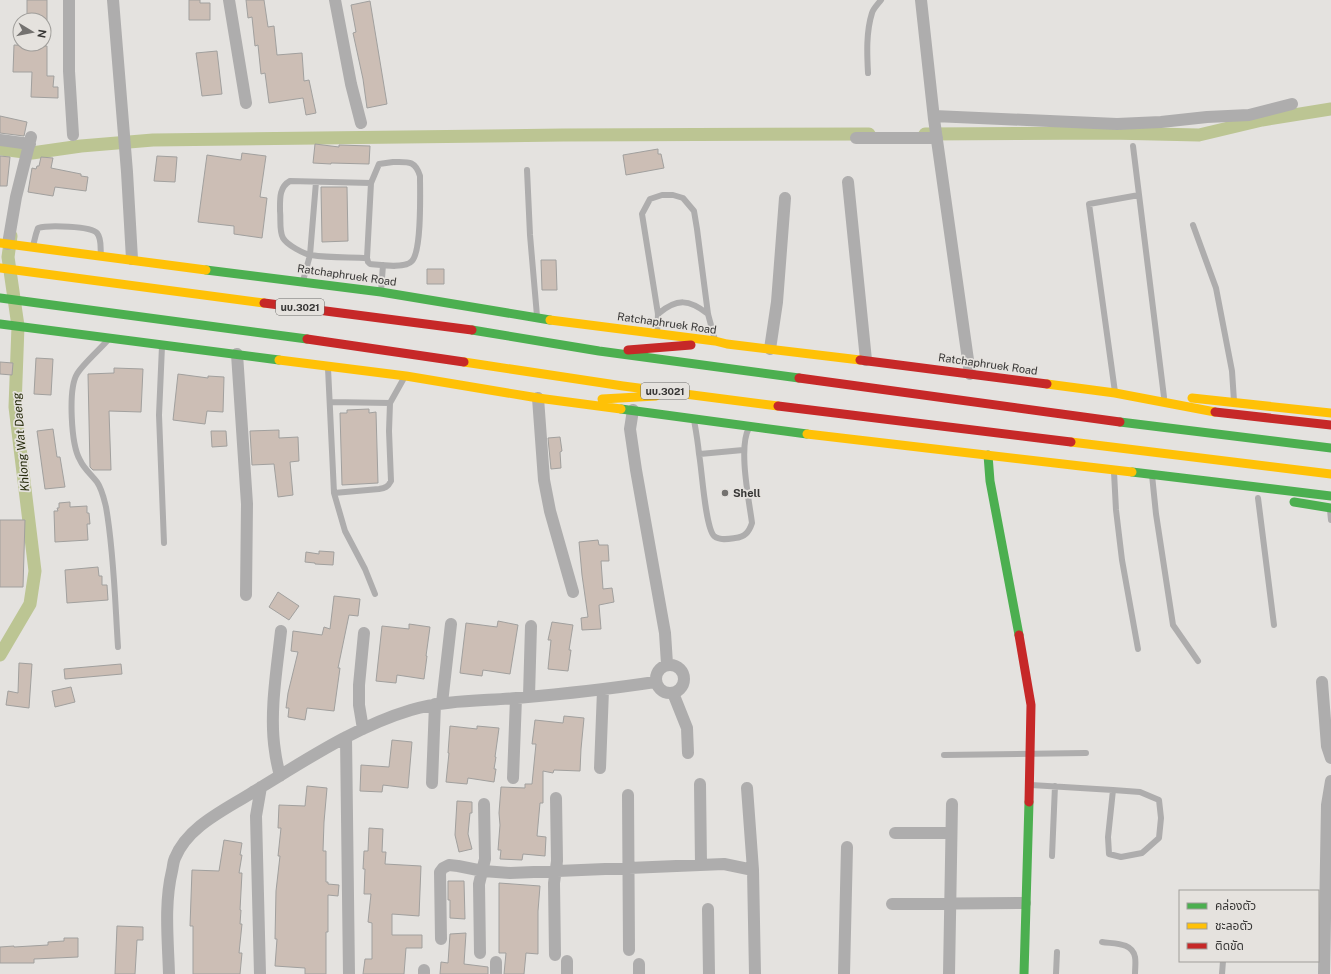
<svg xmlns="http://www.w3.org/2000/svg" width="1331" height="974" font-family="'Public Sans','Noto Sans Thai',sans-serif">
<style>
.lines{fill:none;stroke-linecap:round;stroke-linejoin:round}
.canal{stroke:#bcc593;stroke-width:13}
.building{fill:#ccbeb5;stroke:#a1a09e}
.lane{stroke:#aeadad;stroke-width:6}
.street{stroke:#aeadad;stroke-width:12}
.fast{stroke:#4caf50;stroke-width:9}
.slow{stroke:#ffc107;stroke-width:9}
.jam{stroke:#c62828;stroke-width:9}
.poi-dot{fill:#747270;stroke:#e5e2de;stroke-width:1.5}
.labels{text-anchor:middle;stroke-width:3.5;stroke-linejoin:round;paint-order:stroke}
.shield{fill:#e5e2de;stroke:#6b6a68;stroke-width:1}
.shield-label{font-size:10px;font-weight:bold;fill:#373635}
.street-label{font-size:11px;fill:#373635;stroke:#e5e2de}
.poi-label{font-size:11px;font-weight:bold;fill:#373635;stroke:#e5e2de;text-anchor:start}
.water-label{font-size:12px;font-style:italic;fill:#272c0d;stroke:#e5e2de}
</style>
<rect width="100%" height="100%" fill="#e4e2df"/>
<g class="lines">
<path class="canal" d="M925 134 1110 133 1199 135 1262 120 1331 109
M0 149 32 153 81 146 153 140 563 135 869 134
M0 655 30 604 35 571 15 407 18 326 8 257 11 236"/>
</g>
<path class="building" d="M27 0H47V20H27Z
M189 0H200V3H210V20H189Z
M246 0H264L268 27 274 26 277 55 302 53 304 81 309 80 316 113 306 115 303 98 269 103 265 73 261 74 258 45 255 46 252 17 248 18Z
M370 1 387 104 367 108 363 79 353 33 356 32 351 5Z
M14 45 47 46V76H54L53 87H58V98L31 97 32 72H13Z
M217 51 222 94 202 96 196 53Z
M0 116 27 122 24 136 0 133Z
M315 144 339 147V145L370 146 369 164 331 163V164L313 163Z
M658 149V154H661L664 168 626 175 623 155Z
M242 153 266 156 260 197 267 198 262 238 234 234V226L198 222 207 155 241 160Z
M0 156 10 157 7 186H0Z
M157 156 177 157 175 182 154 181Z
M41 157 53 158 51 168 81 174V176L88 177 86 191 55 187 53 196 28 192 32 168 36 169 37 166H39Z
M321 187H347L348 241 322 242Z
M541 260H556L557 290H542Z
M427 269H444V284H427Z
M36 358 53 359 51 395 34 394Z
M0 362 13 363 12 375 0 374Z
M114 368 143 369 141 412 109 411 111 470H93L90 467 88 374 114 373Z
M178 374 208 378V376L224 377 223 412 207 411 205 424 173 420Z
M369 409V413L376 412 378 483 342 485 340 413H347V410Z
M53 429 57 457H60L65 487 45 489 37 431Z
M279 430V438L298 437 299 461 290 462 293 495 278 497 274 464 252 465 250 431Z
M211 431H226L227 446 212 447Z
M560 437 562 451 560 452 561 468 551 469 548 438Z
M70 502V507L87 506V513H89L90 524H87L88 540 55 542 54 511H58L57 508H59V503Z
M0 520H25L23 587H0Z
M598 540 599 545H608L609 561H601L603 589 612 588 614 602 599 605 601 629 582 630 581 618 588 617 582 575 579 542Z
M319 551 334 552 333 565 315 564V563L305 562 306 552 319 554Z
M98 567 99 576H102V585H107L108 600 67 603 65 570Z
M278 592 299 606 289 620 269 607Z
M334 596 360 599 358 616 349 615 338 668H340L334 711 307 708 305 720 288 717 289 708H286L288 693 298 652 291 651 293 631 322 635 324 627 330 629Z
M498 621 518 625 510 674 483 670 482 676 460 673 466 623 497 627Z
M552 622 573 625 569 650H571L568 671 548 669 551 640H548Z
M409 624 430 627 426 656H427L424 679 397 675 396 683 376 681 382 626 409 629Z
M19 663 32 664 29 708 6 705 8 691 18 693Z
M121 664 122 674 65 679 64 669Z
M71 687 75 702 55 707 52 691Z
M564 716 584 718 581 749 580 771 554 770 553 773 543 771V803H540L537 836 546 837 545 856 523 854 522 860 500 859 501 850H498L500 825 499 813 501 787 525 788V784H532L536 744H532L535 720 563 723Z
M450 726 477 729V726L499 728 495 757H496L494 769H496L494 782 468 778 467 784 446 782 449 753H448Z
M392 740 412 742 408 788 383 785 382 792 360 791 361 765 389 767Z
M307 786 327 788 324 822 323 851H326V882H328V884L339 885 338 896 328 895V932H326V974H305V968L275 966 277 939H275L276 891 280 856H278L281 828H278L279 805 305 806Z
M457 801 472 802V813H470L468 834 472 849 459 852 455 835Z
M369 828 383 829 382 852H386L385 864 421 866 419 916 392 914V935H422V948H406L404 974H363L365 959H372V923L368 922 371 894H364L365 869H363L364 851H368Z
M224 840 242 843 240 855H242L239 873H242L240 910H241L240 924H242L239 953H242L240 974H193V926H190L192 870 219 871Z
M448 881H464L465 919 450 918V900H448Z
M499 883 540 886 538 911V954L526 953 524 974H504L506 953H499Z
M117 926 143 927V940H137L135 974H115Z
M466 933 464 964 488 967V974H440L441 962 448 963 450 934Z
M64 938H78V957L34 959V963H0V947L14 946V947L48 945V942L64 941Z"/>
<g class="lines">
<path class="lane" d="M868 73C867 54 866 32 872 13 873 9 878 4 881 0
M1133 146 1164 397
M393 162C408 162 415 160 420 176 420 191 422 250 412 261 405 269 381 265 370 264L368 262 367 258 371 183 379 164Z
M527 170 530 235 537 316
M1193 225 1216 288 1232 371 1234 401
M33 246 36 234 38 228C48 225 91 226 97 233 102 239 100 248 101 255
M367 258C349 257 329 258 311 255 304 254 287 245 283 238 279 231 281 219 280 211 280 199 279 187 290 181L371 183
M303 281 310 255 316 182
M381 292 383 265
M658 314C677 298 689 299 708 314
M657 333 658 314 642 214 650 199 662 195H673L683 198 694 211 697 229 708 314 715 340
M108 340C100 349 82 365 77 374 68 389 71 445 80 460 84 469 91 474 97 482 102 489 104 499 106 507 114 552 115 602 118 647
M162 346 159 415 164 543
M328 368 334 493 345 531 365 569 375 594
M1115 392 1089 204 1139 195
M330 402 390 403
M694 420C696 431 698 443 699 454 702 469 705 527 714 536 720 541 729 539 735 538 745 537 749 532 752 523 749 500 738 447 749 428
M700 454 743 450
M1114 472 1116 510 1122 560 1138 649
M1152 475 1156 514 1173 625 1198 661
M334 493 379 489C385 488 388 487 391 481L389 431 390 403 404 378
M1258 498 1274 625
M1330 510 1331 520
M944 755 1086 753
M1031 785 1113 790
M1113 790 1140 792 1159 800 1161 818 1159 838 1142 853 1121 857 1109 854 1108 837Z
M1052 856 1055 786
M1102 942C1114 944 1132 942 1135 957 1136 962 1135 969 1135 974
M1056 974 1057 952
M1222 974 1223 961"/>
<path class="street" d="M69 0V71L73 135
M113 0 127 172 132 259
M229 0 246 103
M335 0 351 84 361 123
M921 0 934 119 970 374
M934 116 1117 124 1161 122 1207 117 1249 115 1292 104
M856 138H937
M0 140 30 144
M848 182 866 360
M8 244 16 197 31 137
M770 349 777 302 785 198
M237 354 247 504 246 595
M538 398 544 480 550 511 573 592
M633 410 630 429 636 470 665 633 667 664
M656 679a14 14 0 1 1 28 0a14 14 0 1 1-28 0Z
M1322 682 1327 746 1331 758
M673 693 687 728 688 753
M529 696 531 626
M442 703 451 624
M363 729 359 705V685L364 633
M346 737 349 974
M600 768 603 690
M280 776C278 768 276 760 275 751 269 714 277 668 281 631
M513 778 516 698
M432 783 435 704
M700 784 701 865
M747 788 753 870 755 974
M628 795 629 950
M895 833H951
M892 904 1025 903
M708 909 709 974
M441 939 440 872 443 868 449 865 458 866 483 871 510 873 724 864 753 870
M480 953 479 884 485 859 484 804
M555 955 554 883 557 861 556 798
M567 961V974
M496 962V974
M639 964V974
M169 974C168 940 164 904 172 871 173 867 173 862 175 858 188 826 225 810 253 792 303 762 354 727 411 710 445 700 482 701 517 698 563 694 609 689 655 682
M260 974 256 816 261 787
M424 974V970
M844 974 847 847
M949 974 952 804
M1324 974 1327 805 1331 781"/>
<path class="fast" d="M206 270 381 292 550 320
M0 298 307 339
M0 324 279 360
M472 330 599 351 799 378
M621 409 807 434
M1120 422 1331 448
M988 455 990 481 1019 635
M1132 472 1331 496
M1294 502 1331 508
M1024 974 1029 802"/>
<path class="slow" d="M0 243 206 270
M0 268 264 303
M550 320 715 341 727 344 860 360
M279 360 406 376 538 398 621 409
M464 362 623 386 778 406
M1047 384 1115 393 1215 412
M1192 398 1331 413
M602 399 656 396
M807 434 1132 472
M1071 442 1331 474"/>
<path class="jam" d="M264 303 472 330
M307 339 464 362
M628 350 691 345
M860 360 1047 384
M799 378 1120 422
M778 406 1071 442
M1215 412 1331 425
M1019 635 1031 705 1029 802"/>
</g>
<circle class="poi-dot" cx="725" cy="493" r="4"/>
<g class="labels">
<g class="shield">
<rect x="276" y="299" width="48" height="16" rx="3"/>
<rect x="641" y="383" width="48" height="16" rx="3"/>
</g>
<g class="shield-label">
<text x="300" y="311">นบ.3021</text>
<text x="665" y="395">นบ.3021</text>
</g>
<g class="street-label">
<text transform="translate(347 275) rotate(8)" y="4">Ratchaphruek Road</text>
<text transform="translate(667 323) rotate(8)" y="4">Ratchaphruek Road</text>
<text transform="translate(988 364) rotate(8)" y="4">Ratchaphruek Road</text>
</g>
<g class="poi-label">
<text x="733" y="497">Shell</text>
</g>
<g class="water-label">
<text transform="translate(21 442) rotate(-95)" y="4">Khlong Wat Daeng</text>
</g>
</g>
<rect x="1179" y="890" width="140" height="72" fill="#e5e2de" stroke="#9f9d9a"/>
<rect x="1187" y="903" width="20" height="6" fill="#4caf50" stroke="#9f9d9a"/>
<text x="1215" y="910" font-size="12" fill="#373635">คล่องตัว</text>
<rect x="1187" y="923" width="20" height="6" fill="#ffc107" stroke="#9f9d9a"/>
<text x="1215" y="930" font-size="12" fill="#373635">ชะลอตัว</text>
<rect x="1187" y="943" width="20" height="6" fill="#c62828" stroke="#9f9d9a"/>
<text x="1215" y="950" font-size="12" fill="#373635">ติดขัด</text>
<g transform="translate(32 32) rotate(100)"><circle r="19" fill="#e5e2de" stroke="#9f9d9a"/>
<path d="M0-3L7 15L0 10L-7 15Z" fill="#747270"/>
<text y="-6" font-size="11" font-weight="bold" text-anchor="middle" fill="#373635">N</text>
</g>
</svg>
